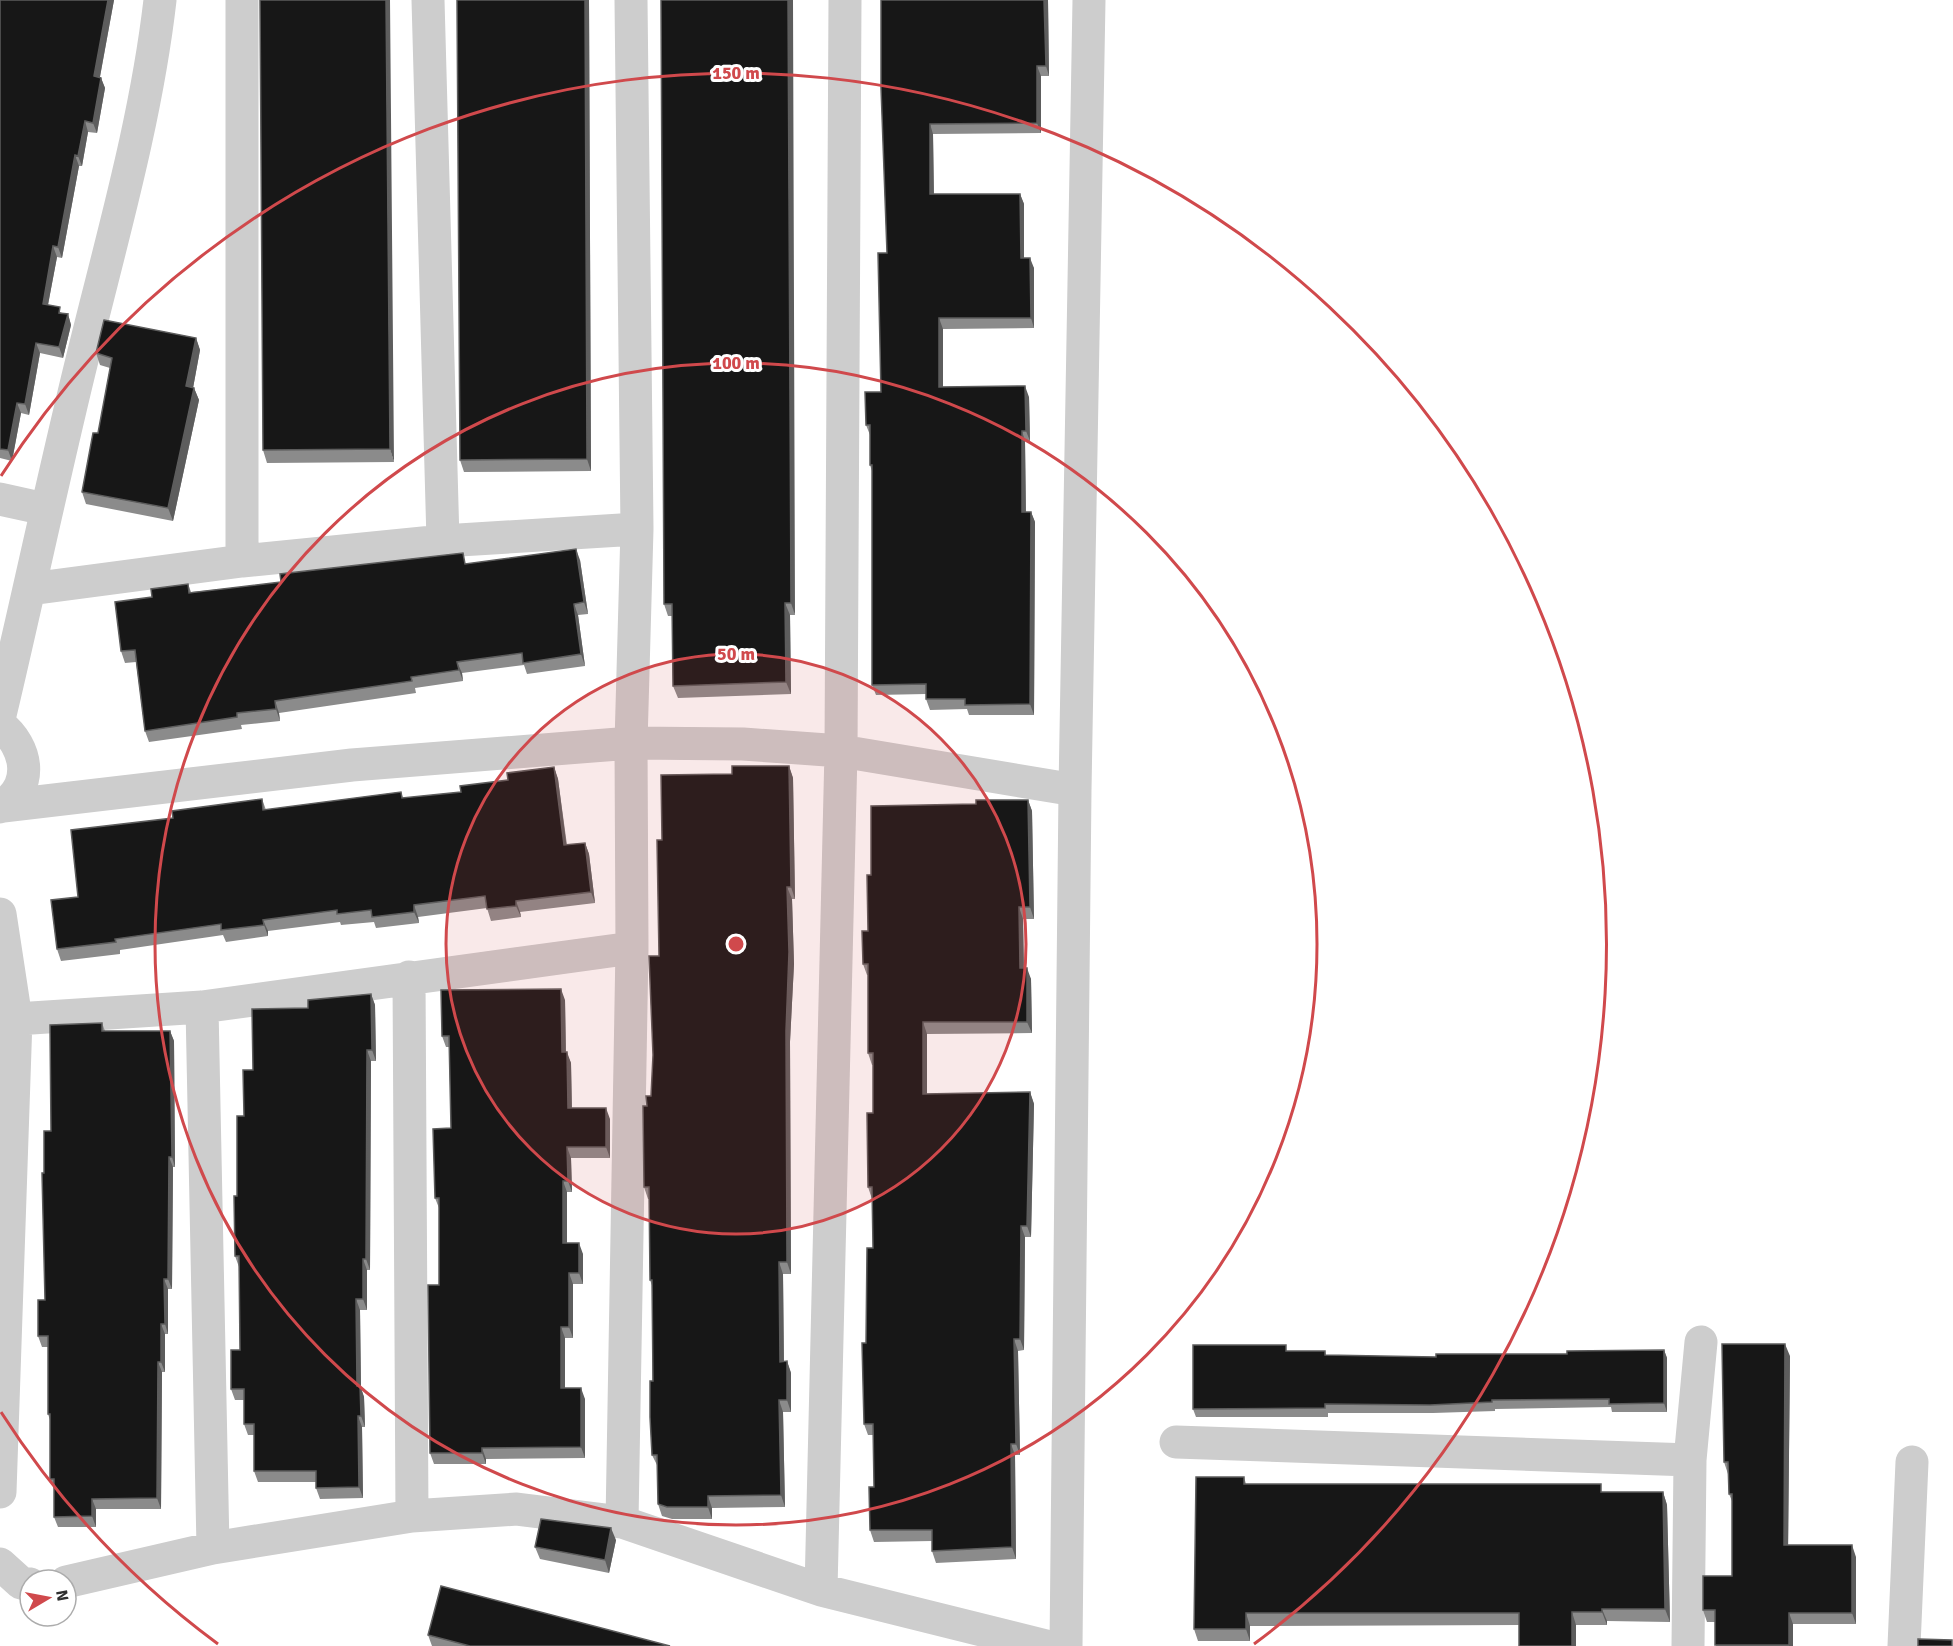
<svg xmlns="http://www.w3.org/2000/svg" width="1953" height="1646" font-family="Signika,sans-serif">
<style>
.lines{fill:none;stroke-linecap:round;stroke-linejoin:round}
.minor{stroke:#cdcdcd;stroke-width:33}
.wall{fill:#8b8b8b}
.shaded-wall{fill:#5d5d5d}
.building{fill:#171717;stroke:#5d5d5d;stroke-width:1.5}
.ring{fill:none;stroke:#d0494c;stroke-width:3}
.centre{fill:#d0494c;stroke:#fff;stroke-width:3}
.ring-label{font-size:18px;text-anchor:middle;font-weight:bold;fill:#d0494c;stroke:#fff;stroke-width:6;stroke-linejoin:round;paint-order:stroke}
</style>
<rect width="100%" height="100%" fill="#fff"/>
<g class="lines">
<path class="minor" d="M242 0V561
M428 0 443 541
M0 499 45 509
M30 589 242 561 443 541 637 529
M0 715C28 597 53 478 82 360 111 241 146 122 160 0
M0 725C28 747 35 787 0 807
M3 806 352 765 631 743 743 744 841 751 1075 790
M0 914 16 1019 0 1492
M409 977 412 1516
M202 1007 213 1548
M16 1019 202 1007 632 948
M1176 1442 1690 1460
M622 1522 632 948 631 743 637 529 631 0
M0 1564 21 1583 30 1584
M66 1582 213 1548 412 1516 517 1509 622 1522 821 1590 1046 1646
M821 1590 841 751 845 0
M1066 1646 1075 790 1089 0
M1688 1646 1690 1460 1701 1342
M1904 1646 1912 1462"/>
</g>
<path class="wall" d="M0 0H114L100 77 101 78 105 88 97 133 88 132 82 166H79L62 258 57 257 48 305 62 313 68 314 71 325 63 358 40 353 29 415 21 413 12 461 0 458Z
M260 0 394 462 267 463 263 450Z
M457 0H589L591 471 464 472 460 460Z
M661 0 795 615H790L791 694 678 698 673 686 672 616H668L664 604Z
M1048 0 1049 76H1041V133L933 134 934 194H1020L1024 204V258L1034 268V328L943 329V387L1029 397 1030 441H1025L1026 512H1031L1035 522 1034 715H969L967 709 930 710 926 699V694L876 695 872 685V471L870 465V435L866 425 881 392 887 253 881 88Z
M196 338 200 350 193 388H194L199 400 173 521 86 504 82 492 98 433 110 368 100 365 96 353Z
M580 560 588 614 578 615 585 666 527 674 524 665 462 673 463 681 415 688 416 693 279 713 280 721 241 725 242 729 149 742 145 731 136 662 125 663 121 651 152 597 188 584 191 592 467 564Z
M789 766 793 778 795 899H792L794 964 790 1042 791 1274H783L784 1362 787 1361 791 1373V1412H783L785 1507 712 1508V1519H672L662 1516 658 1504V1467L652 1455 653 1288 650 1280 649 1199H648L644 1187 647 1106 651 1096 659 956 732 774Z
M554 767 558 779 567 845 585 843 589 854 595 903 520 912 521 917 491 921 487 908 418 917 419 923 376 928 374 922 341 925 340 922 268 931V936L226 942 223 935 120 950V954L61 961 57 949 78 897 173 818 262 799 266 810 401 792 403 798 461 792Z
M1028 800 1032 811 1034 919H1023L1024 968 1031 979 1032 1033 927 1034V1094L1030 1092 1034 1104 1031 1237H1025L1024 1350 1018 1351 1020 1455H1015L1016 1559 936 1563 932 1551V1541L874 1542 870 1530 874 1487 873 1435H868L864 1424 866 1343 873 1248 872 1199 868 1187 873 1113V1065H872L868 1053V975H867L863 964 868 931 871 875 976 804Z
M371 994 375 1005 376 1061H371L370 1270H367V1310H360L361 1388 364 1397 365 1427H362L363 1498 320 1499 316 1488V1482H258L254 1471V1435H248L244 1424V1400H235L231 1389 240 1350 239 1267 235 1256 237 1196 244 1116 253 1070 308 1008Z
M565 1000 566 1052 571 1063 572 1108 610 1119V1158H571L572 1192H567V1243L583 1254V1284H573V1338H565V1388L585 1399V1458L486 1459V1464H434L430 1453 439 1285V1208L435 1198 451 1128 449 1047H446L442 1036Z
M102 1023 105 1031H170L174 1041 175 1167H173L172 1289H168V1334H165V1372H162L161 1509H96V1527H58L54 1517V1489L50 1479V1420L48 1414V1347H42L38 1336 45 1300 44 1173 51 1131Z
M1664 1350 1667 1358V1412H1612L1611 1407 1495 1409V1411L1433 1413H1328V1417H1196L1193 1409 1288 1351H1325L1326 1355 1436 1357 1567 1354Z
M1790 1356 1788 1545 1856 1557V1624H1793V1646H1716L1715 1622H1707L1703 1610 1732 1576V1501L1729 1494 1728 1474 1724 1462Z
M1244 1477 1246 1484 1604 1492H1663L1667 1505 1670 1622 1607 1621V1625H1576V1646H1519V1625L1250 1626V1641H1198L1194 1629Z
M616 1540 609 1573 540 1559 535 1547Z
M428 1635 670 1646H432Z"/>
<path class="shaded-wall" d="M108 0H114L98 87 94 76Z
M386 0H390L394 462 390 449Z
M585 0H589L591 471 587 459Z
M788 0H793L795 615 791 603Z
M1044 0H1048L1049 76 1046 66Z
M1037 66 1041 76V133L1037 123Z
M101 78 105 88 97 133 93 123Z
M85 121 88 132 82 166 78 156Z
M930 124 933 134 934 204 930 194Z
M75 155 79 166 62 258 58 247Z
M1020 194 1024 204V268L1021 258Z
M53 246 57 257 46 315 43 304Z
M1030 258 1034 268V328L1031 318Z
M68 314 71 325 63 358 59 347Z
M939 318 943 329V397L939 387Z
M196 338 200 350 191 399 186 386Z
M36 343 40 353 29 415 25 404Z
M1025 386 1029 397 1030 441 1026 431Z
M194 388 199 400 173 521 168 508Z
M17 403 21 413 12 461 8 450Z
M1022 431 1025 441 1026 522 1022 512Z
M1031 512 1035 522 1034 715 1030 704Z
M576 549 580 560 588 614 584 602Z
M785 603 790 615 791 694 786 682Z
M574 604 578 615 585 666 581 654Z
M457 662 462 673 463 681 459 670Z
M275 701 279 713 280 721 276 709Z
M789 766 793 778 795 899 791 887Z
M554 767 558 779 568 857 564 845Z
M1028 800 1032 811 1034 919 1030 907Z
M585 843 589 854 595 903 591 892Z
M787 887 792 899 794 964 790 1042 791 1274 787 1262 786 1031Z
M516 901 520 912 521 917 516 906Z
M414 905 418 917 419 923 414 912Z
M1019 907 1023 919 1024 979 1020 968Z
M263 920 268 931V936L264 925Z
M1027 968 1031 979 1032 1033 1027 1022Z
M561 989 565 1000 566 1063 562 1052Z
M371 994 375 1005 376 1061 372 1050Z
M923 1022 927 1034V1105L923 1094Z
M170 1031 174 1041 175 1167 172 1157Z
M367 1050 371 1061 370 1270 366 1259Z
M567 1052 571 1063 572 1119 568 1108Z
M1030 1092 1034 1104 1031 1237 1027 1226Z
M606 1108 610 1119V1158L606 1147Z
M567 1147 571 1158 572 1192 568 1181Z
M169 1157 173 1167 172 1289 168 1279Z
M563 1181 567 1192V1254L563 1243Z
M1021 1226 1025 1237 1024 1350 1020 1339Z
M579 1243 583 1254V1284L579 1273Z
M363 1259 367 1270V1310L363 1299Z
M779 1262 783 1274 784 1373 780 1362Z
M569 1273 573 1284V1338L569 1327Z
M164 1279 168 1289V1334L165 1324Z
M356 1299 360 1310 361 1388 364 1397 365 1427 361 1416 357 1386Z
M161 1324 165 1334V1372L161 1362Z
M561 1327 565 1338V1399L561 1388Z
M1014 1339 1018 1351 1020 1455 1016 1444Z
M1785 1344 1790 1356 1788 1557 1784 1545Z
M1664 1350 1667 1358V1412L1664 1403Z
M787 1361 791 1373V1412L787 1400Z
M158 1362 162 1372 161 1509 157 1498Z
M581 1388 585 1399V1458L581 1447Z
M779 1400 783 1412 785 1507 781 1495Z
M358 1416 362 1427 363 1498 359 1487Z
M1011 1444 1015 1455 1016 1559 1012 1547Z
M482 1448 486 1459V1464L482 1453Z
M1663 1492 1667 1505 1670 1622 1665 1609Z
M708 1496 712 1508V1519L708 1507Z
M92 1499 96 1509V1527L92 1516Z
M611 1528 616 1540 609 1573 605 1560Z
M1852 1545 1856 1557V1624L1852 1613Z
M1602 1609 1607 1621V1625L1602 1612Z
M1572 1612 1576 1625V1646H1572Z
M1246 1613 1250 1626V1641L1246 1629Z
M1789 1613 1793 1624V1646H1789Z"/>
<path class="building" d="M0 0H108L94 76 101 78 93 123 85 121 78 156 75 155 58 247 53 246 43 304 60 307 59 313 68 314 59 347 36 343 25 404 17 403 8 450 0 449Z
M260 0H386L390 449 263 450Z
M457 0H585L587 459 460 460Z
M661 0H788L791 603H785L786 682 673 686 672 604H664Z
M881 0H1044L1046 66H1037V123L930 124V194H1020L1021 258H1030L1031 318H939V387L1025 386 1026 431H1022V512H1031L1030 704 965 705V699H926V684L872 685V465H870V425H866L865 392H881L878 253H887L881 88Z
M104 320 196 338 186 386 194 388 168 508 82 492 93 433H98L112 358 96 353Z
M576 549 584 602 574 604 581 654 523 663 522 653 457 662 459 670 411 677 412 681 275 701 276 709 237 713V717L145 731 135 650 121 651 115 602 152 597 151 589 188 584 189 593 281 582 280 574 463 553 465 564Z
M732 766H789L791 887H787L789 952 786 1031 787 1262H779L780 1362 787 1361V1400H779L781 1495 708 1496V1507H667L658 1504 657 1455H652L650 1417V1381H653L652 1280H650L649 1187H644L643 1106H647L646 1096H651L653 1055 649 956H659L657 840H662L661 775 732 774Z
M554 767 564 845 585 843 591 892 516 901V906L487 909 485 896 414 905V912L372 917 371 910 337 914V910L263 920 264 925 221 930V924L115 939 116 942 57 949 51 900 78 897 71 830 173 818 172 811 262 799 263 810 401 792 402 798 461 792 460 786 508 780 507 773Z
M976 800H1028L1030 907H1019L1020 968H1027V1022H923V1094L1030 1092 1027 1226H1021L1020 1339H1014L1016 1444H1011L1012 1547 932 1551V1530H870L869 1487H874L873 1424H864L862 1343H866L867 1248H873L872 1187H868L867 1113H873V1053H868V964H863L862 931H868L867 875H871V806L976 804Z
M561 989 562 1052H567L568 1108H606V1147H567L568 1181H563V1243H579V1273H569V1327H561V1388H581V1447L482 1448V1453H430L428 1285H439V1198H435L433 1129 451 1128 449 1036H442L441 990Z
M371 994 372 1050H367L366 1259H363V1299H356L357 1386H360L361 1416H358L359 1487 316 1488V1471H254V1424H244V1389H231V1350H240L239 1256H235L234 1196H237V1116H244L243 1070H253L252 1009 308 1008V1000Z
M102 1023V1031H170L172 1157H169L168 1279H164L165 1324H161V1362H158L157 1498 92 1499V1516L54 1517V1479H50V1414H48V1336H38V1300H45L42 1173H44V1131H51L50 1025Z
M1722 1344H1785L1784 1545H1852V1613H1789V1645H1715V1610H1703V1576H1732V1494H1729L1728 1462H1724Z
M1193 1345H1286V1351H1325V1355L1436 1357V1354H1567V1351L1664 1350V1403L1609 1404V1399L1492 1400V1402L1430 1405 1325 1404V1408L1193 1409Z
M1196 1477H1244V1484H1601V1492H1663L1665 1609H1602V1612H1572V1646H1519V1613H1246V1629H1194Z
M541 1519 611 1528 605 1560 535 1547Z
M441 1586 670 1646H470L428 1635Z
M1918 1639 1952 1640V1646H1918Z"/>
<circle cx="736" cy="944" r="290" fill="#d0494c" fill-opacity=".12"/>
<g class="ring">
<circle cx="736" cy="944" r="290"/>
<circle cx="736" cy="944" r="581"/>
<path d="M218 1644A871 871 0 0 1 1 1412M1 476A871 871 0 1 1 1254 1644"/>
</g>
<circle cx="736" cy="944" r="9" class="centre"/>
<g class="ring-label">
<text x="736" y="79">150 m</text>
<text x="736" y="369">100 m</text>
<text x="736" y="660">50 m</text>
</g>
<g transform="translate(48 1598) rotate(80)"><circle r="28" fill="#ffffff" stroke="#acacac" stroke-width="1.5"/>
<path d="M0-4.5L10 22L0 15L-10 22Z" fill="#d0494c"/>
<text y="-9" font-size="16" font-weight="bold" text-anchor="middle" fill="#303030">N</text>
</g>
</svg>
